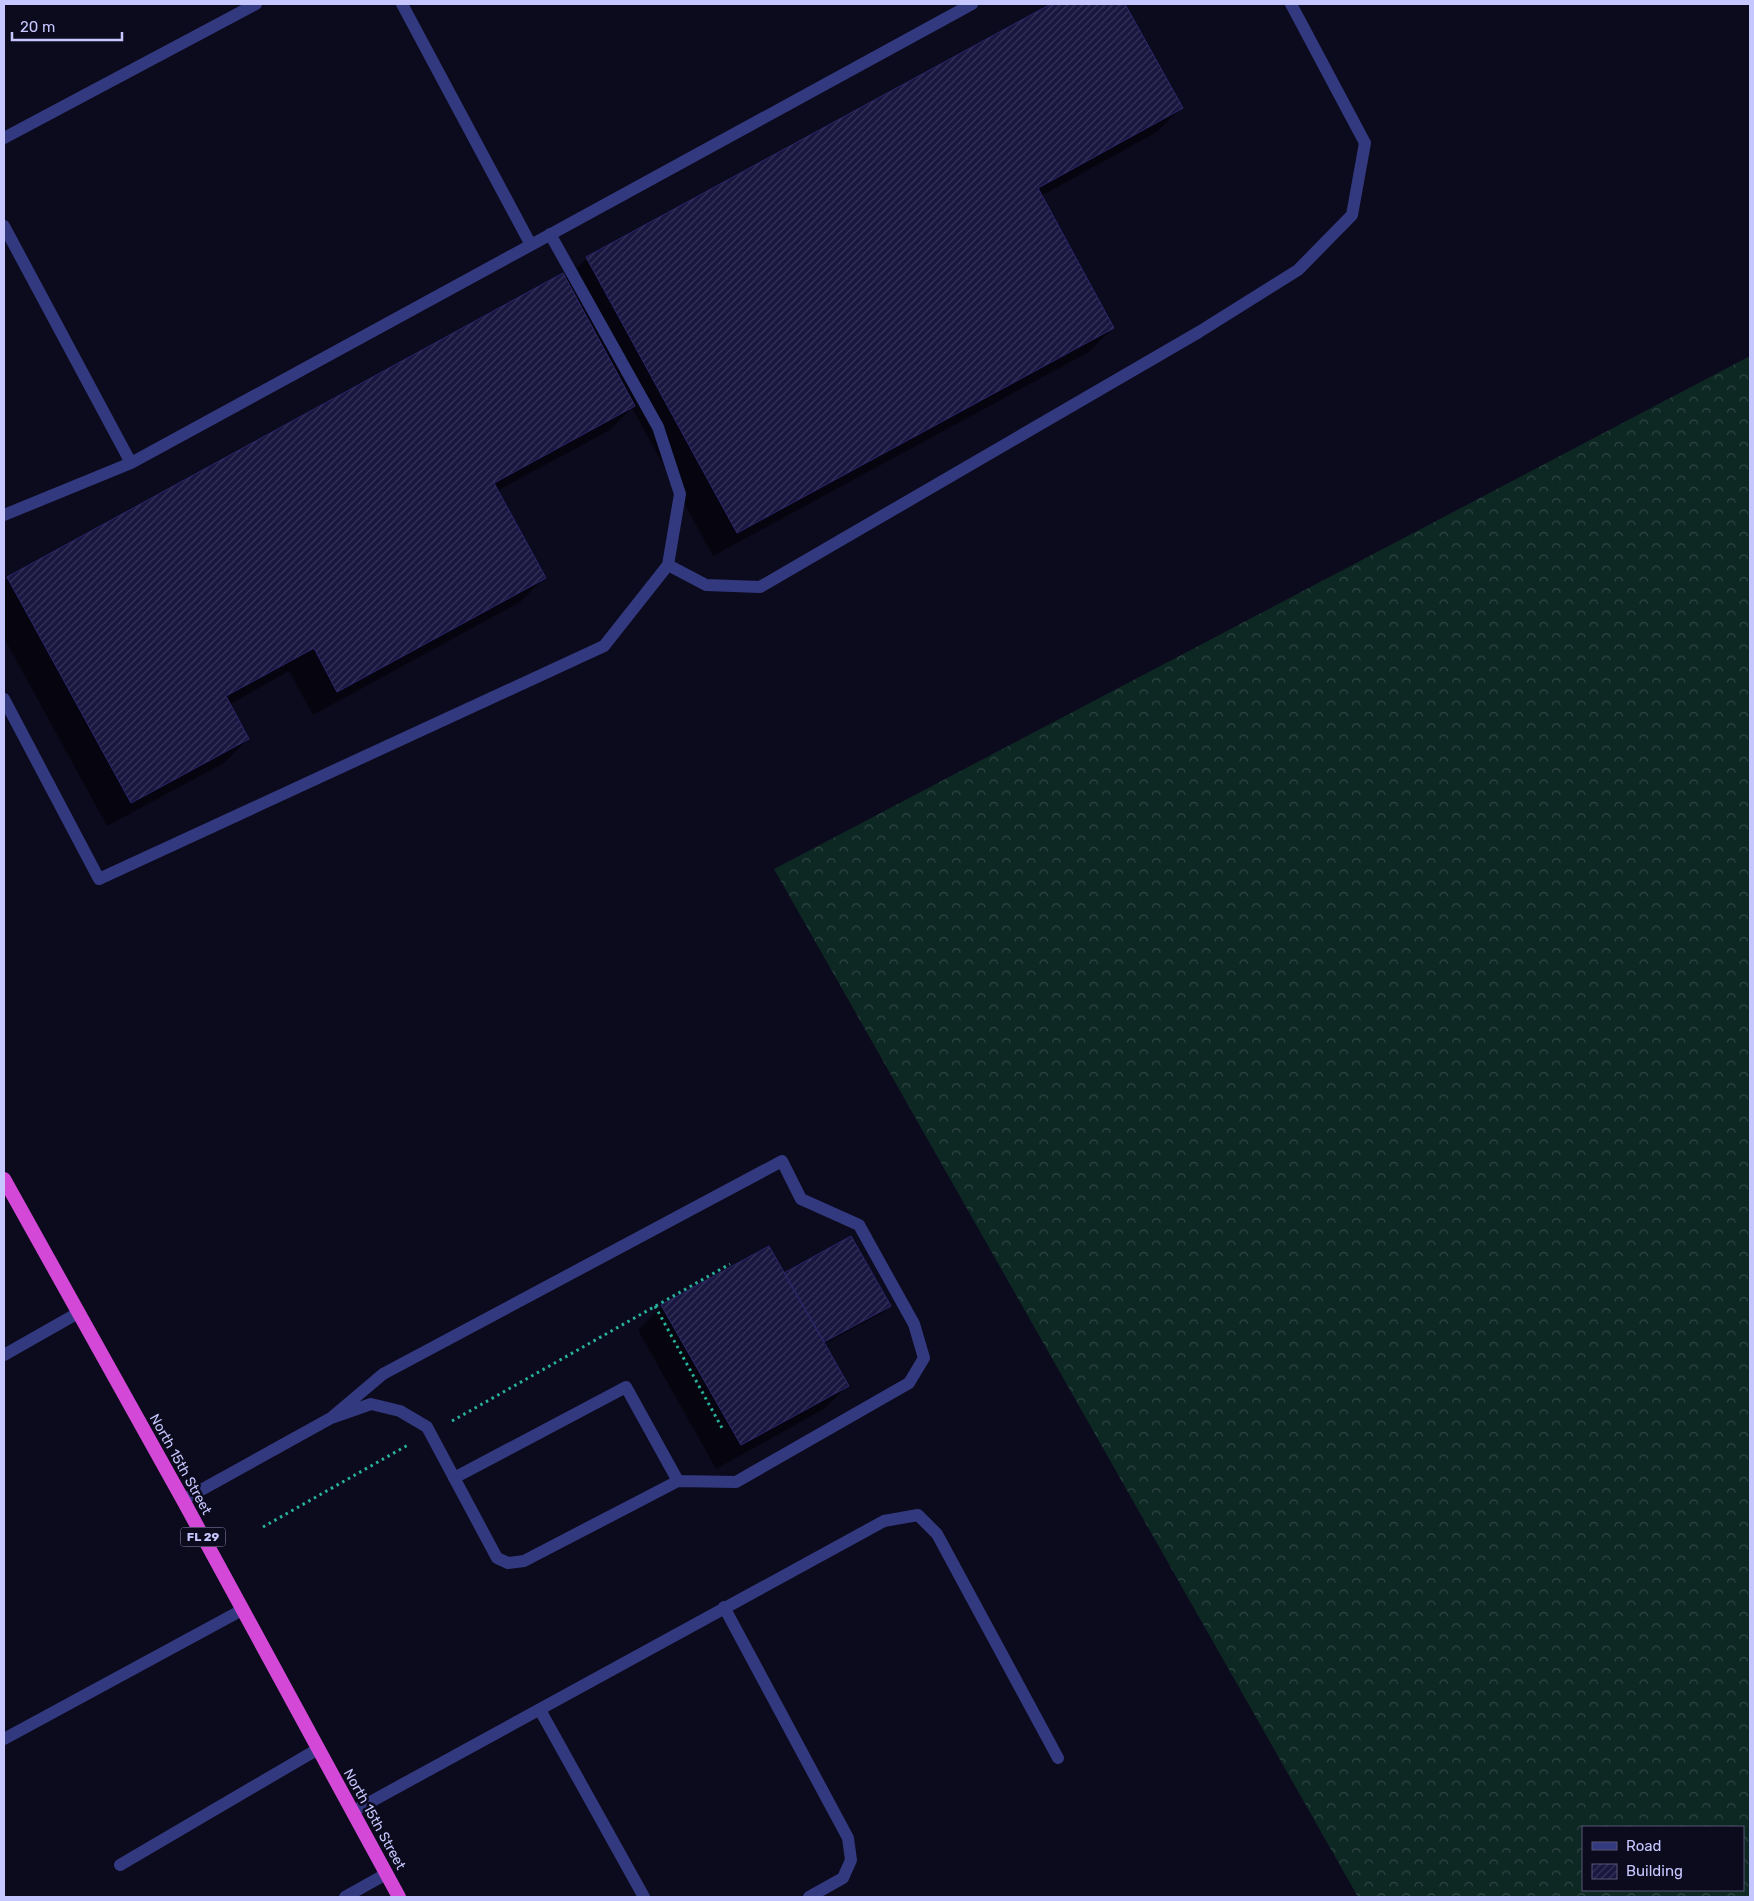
<svg xmlns="http://www.w3.org/2000/svg" width="1754" height="1901" font-family="Rubik,sans-serif">
<style>
.forest{fill:url(#forest-crowns);fill-rule:evenodd}
.shadow{fill:#0007}
.building{fill:url(#building-hatch);stroke:#2c276c}
.lines{fill:none;stroke-linecap:round;stroke-linejoin:round}
.path{stroke:#27b39b;stroke-width:3;stroke-dasharray:2.5 4;stroke-linecap:butt}
.service{stroke:#33397f;stroke-width:12}
.minor{stroke:#33397f;stroke-width:12}
.trunk{stroke:#d448d8;stroke-width:14}
.labels{text-anchor:middle;stroke-width:5;stroke-linejoin:round;paint-order:stroke}
.shield{fill:#0c0a1d;stroke:#8f8ebb;stroke-width:1}
.shield-label{font-size:12px;font-weight:bold;fill:#c7c7ff}
.street-label{font-size:14px;fill:#c7c7ff;stroke:#0c0a1d}
</style>
<defs>
<pattern id="forest-crowns" width="20" height="18" patternUnits="userSpaceOnUse" patternTransform="scale(1.25)"><rect width="20" height="18" fill="#0d2723"/><path d="M2 6a3 3 0 1 1 6 0M12 15a3 3 0 1 1 6 0" fill="none" stroke="#2f4544"/></pattern>
<pattern id="building-hatch" width="6" height="6" patternUnits="userSpaceOnUse" patternTransform="scale(1.25)"><rect width="6" height="6" fill="#19163f"/><path d="M-1 1l2-2M0 6l6-6M5 7l2-2" fill="none" stroke="#39365c"/></pattern>
</defs>
<rect width="100%" height="100%" fill="#0c0a1d"/>
<path class="forest" d="M1750 356V1897H1358L774 869ZM1583 1827H1743V1890H1583Z"/>
<path class="shadow" d="M1054 4H1124L1181 108 1157 132 1041 196 1113 328 1089 352 713 556 632 408 610 430 497 491 544 578 520 602 313 715 289 671 229 705 248 739 224 763 107 826 4 638V583L8 578 565 280 587 258Z
M784 1275 889 1306 884 1312 824 1344 848 1385 824 1409 716 1469 638 1330 662 1306Z"/>
<path class="building" d="M1051 4H1125L1183 108 1038 188 1114 328 737 533 586 257Z
M563 273 635 406 494 483 546 578 337 692 314 648 226 696 249 739 131 803 7 577Z
M851 1236 891 1306 824 1342 784 1273Z
M769 1246 849 1386 741 1445 661 1305Z"/>
<g class="lines">
<path class="path" d="M655 1306 722 1428
M452 1421 730 1264
M263 1527 408 1445"/>
<path class="service" d="M402 4 531 245 972 4
M4 138 256 4
M4 226 131 463
M4 515 131 463 531 245
M668 565 706 585 760 587 1199 332 1298 270 1352 215 1365 143 1291 4
M4 699 99 879 604 646 668 565 680 494 658 427 550 234
M454 1478 626 1387 678 1481
M183 1500 331 1418 371 1404 400 1411 427 1427 497 1558 508 1563 524 1561 678 1481 736 1482 909 1383 924 1358 914 1324 859 1225 801 1199 782 1161 383 1374 331 1418
M724 1607 848 1838 851 1860 843 1878 809 1897
M540 1710 644 1897
M4 1739 242 1610
M352 1812 884 1521 918 1515 937 1534 1058 1758
M120 1865 318 1749
M345 1897 386 1874"/>
<path class="minor" d="M4 1355 78 1313"/>
<path class="trunk" d="M4 1179 183 1500 399 1897"/>
</g>
<g class="labels">
<rect class="shield" x="180.5" y="1527.5" width="45" height="19" rx="4"/>
<g class="shield-label">
<text x="203" y="1541">FL 29</text>
</g>
<g class="street-label">
<text transform="translate(181 1464) rotate(61)" y="5">North 15th Street</text>
<text transform="translate(375 1819) rotate(61)" y="5">North 15th Street</text>
</g>
</g>
<rect width="1754" height="1901" fill="none" stroke="#c7c7ff" stroke-width="10"/>
<rect x="1582" y="1826" width="162" height="65" fill="#0c0a1d" stroke="#575677"/>
<rect x="1592" y="1842" width="25" height="8" fill="#33397f" stroke="#575677"/>
<text x="1626" y="1851" font-size="15" fill="#c7c7ff">Road</text>
<rect x="1592" y="1864" width="25" height="15" fill="url(#building-hatch)" stroke="#575677"/>
<text x="1626" y="1876" font-size="15" fill="#c7c7ff">Building</text>
<path d="M12 32v8h110v-8" fill="none" stroke="#c7c7ff" stroke-width="2.5"/>
<text x="20" y="32" font-size="15" fill="#c7c7ff" stroke="#0c0a1d" stroke-width="4" paint-order="stroke">20 m</text>
</svg>
